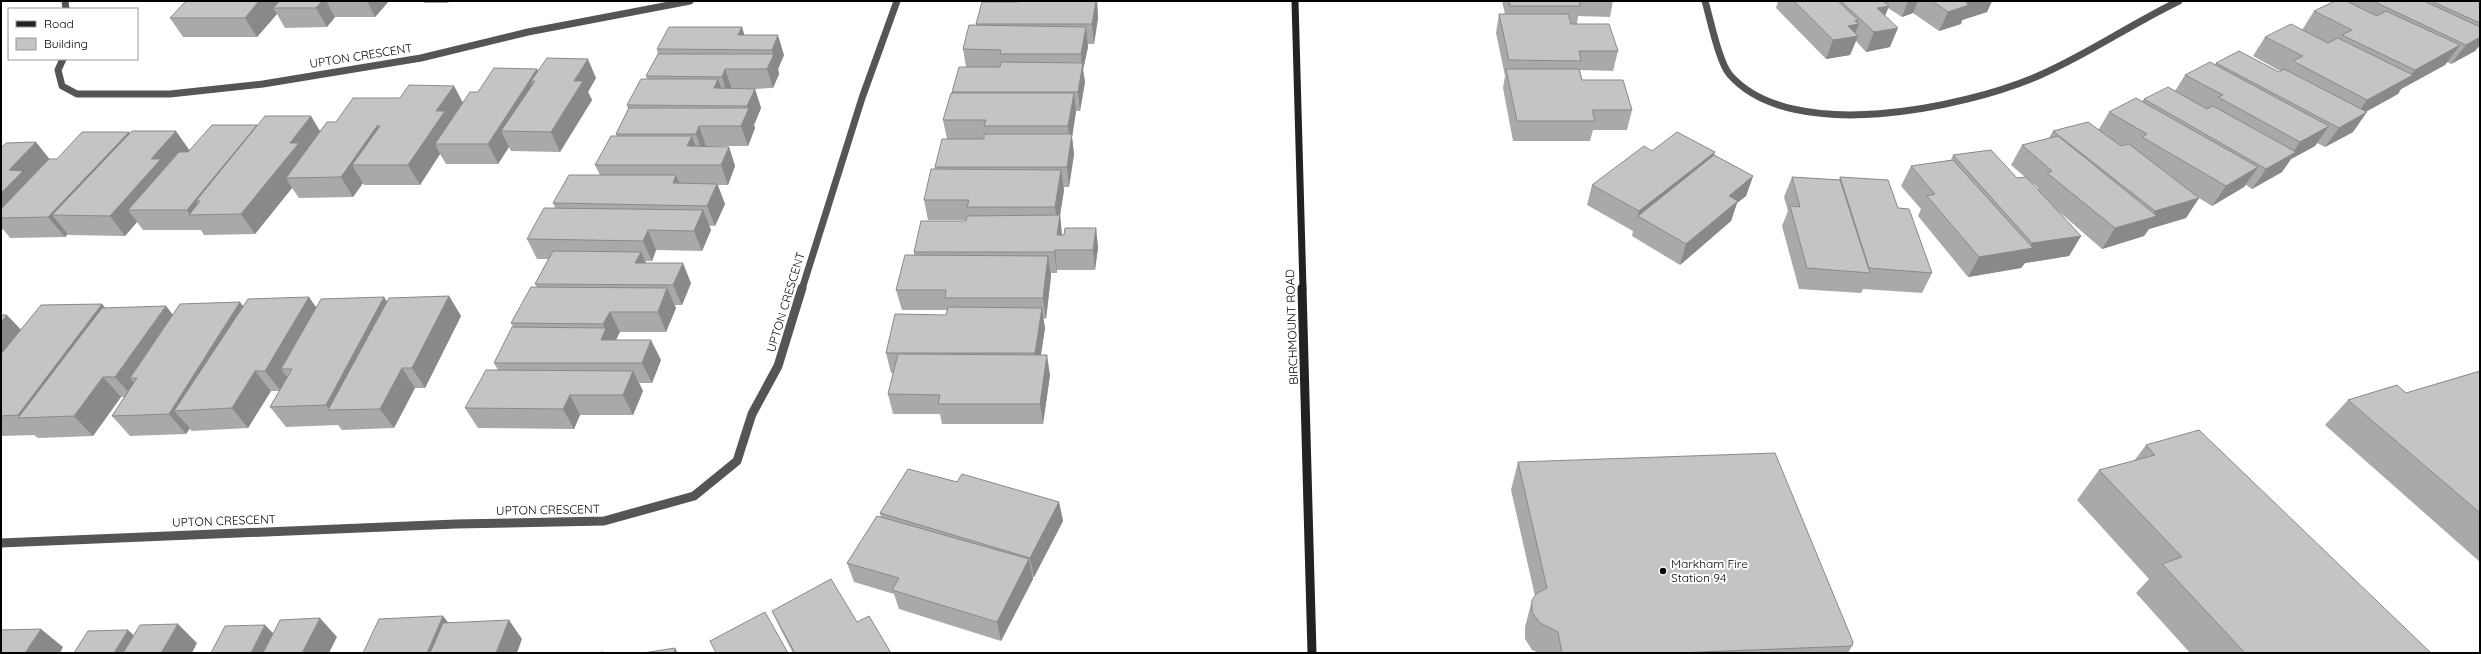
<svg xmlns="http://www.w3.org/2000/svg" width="2481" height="654" font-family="Quicksand,sans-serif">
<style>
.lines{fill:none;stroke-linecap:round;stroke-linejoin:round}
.minor-far1{stroke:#555;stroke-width:7}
.minor{stroke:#555;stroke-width:9}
.secondary-far1{stroke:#222;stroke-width:7}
.secondary{stroke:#222;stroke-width:9}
.wall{fill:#a9a9a9;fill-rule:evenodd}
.shaded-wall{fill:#898989}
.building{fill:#c4c4c4;stroke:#898989}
.poi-dot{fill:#000;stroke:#fff;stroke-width:1.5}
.labels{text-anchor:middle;stroke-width:4;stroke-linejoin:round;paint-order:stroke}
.street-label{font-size:12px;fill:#000;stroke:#fff}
.poi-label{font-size:12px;fill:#000;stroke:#fff;text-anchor:start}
</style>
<rect width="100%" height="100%" fill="#fff"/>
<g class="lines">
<path class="minor-far1" d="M65 1 66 9
M1705 1C1710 18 1719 63 1730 75 1792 145 1963 108 2038 76 2087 55 2131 24 2179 1
M63 59 58 70 62 86 77 94H170L263 84 421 58 528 32 690 1
M802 289 862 98 897 1"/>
<path class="minor" d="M1 543 456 524 604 521 694 496 737 461 752 414 778 366 802 288"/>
<path class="secondary-far1" d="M1295 1 1303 289"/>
<path class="secondary" d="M1302 288 1312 653"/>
</g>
<path class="wall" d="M186 1H389L375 17H335L327 27 285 28 277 14 257 37H183L170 18Z
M423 1H450L448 3H424Z
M1017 1H1097L1098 18 1094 44H1087L1088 47 1083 70 1085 82 1080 111H1076L1072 137 1074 154 1069 187H1063L1064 190 1060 215 1062 235 1096 228 1098 248 1095 270H1057V273H1051V276L1046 319 1043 318 1045 328 1041 355 1050 375 1043 424H942L940 414H893L888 394 893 373H891L886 353 946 315 947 310H902L896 290 914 255V252L966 221V220H928L924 200 935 169V167L947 139 943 120 952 93V92L966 67 963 49 976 25V24L1017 2Z
M1502 1H1613L1610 17 1578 16 1577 24 1618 51 1613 71 1580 70 1582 80 1632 110 1627 130H1593L1590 141H1513L1503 88 1505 76 1496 33 1499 14H1505Z
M1778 1H1992L1987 12 1962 20 1961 24 1939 31 1913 13 1902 17 1888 8 1885 16 1890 47 1866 52 1856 41 1850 55 1826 59 1776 8Z
M2349 1H2480V45L2475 51 2451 64 2447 62 2445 65 2401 89 2398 94 2367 111 2353 132 2325 147 2317 143 2315 146 2291 159 2282 172 2252 189 2246 185 2244 187 2212 206 2199 198 2186 218 2149 229 2144 236 2102 249 2057 210 2081 236 2069 256 2025 263 2021 268 1968 277 1918 216 1921 209 1901 186 1911 166 1951 160 1953 155 2017 178 2025 177 2011 165 2022 145 2049 138 2053 131 2099 129 2109 112 2142 101 2144 99 2175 91 2185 75 2215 64 2216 63 2279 72 2280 71 2253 56 2265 37 2302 30 2314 11 2348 2ZM2028 179 2038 188V190Z
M742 27 744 35 784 55 778 69 779 74 773 88 755 89 761 108 754 125 755 128 748 146H706L729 147 735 166 728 185H718L725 204 715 226H709L711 230 702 251 656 250 652 261H645L646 263 691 283 682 305H674L676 308 666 332H620L615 340 661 360 652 383H639L643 391 633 415H580L574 429 478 428 465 408 498 370 494 363 513 327 511 323 537 287 535 284 548 259H537L527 239 555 208 553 203 600 175 595 165 617 136 616 134 628 109 627 105 647 79 646 76 658 54 657 49Z
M537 69 538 71 596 78 588 92 592 100 560 152 511 151 509 147 498 164H446L440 154 420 185H364L363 183 353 197 299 198 292 188 255 234 204 235 201 230H143L137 222 125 236 69 235 68 234 65 237 10 238 3 229 1 231V147L49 159H57L130 133 189 150 257 126 320 131 336 122 400 98 454 86 463 103 478 92Z
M1652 151 1714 155 1753 176 1746 196 1737 203 1731 221 1680 265 1632 236 1633 231 1587 205 1592 185Z
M1792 177 1839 180 1840 177 1898 208 1932 273 1922 293 1863 289 1861 293 1799 289 1782 226 1788 211 1784 197Z
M449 296 461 316 425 388H415L394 428 342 430 338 425 286 427 270 407 280 391H271L248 428 191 431 190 428 186 434 130 436 112 416 124 397H121L93 436 38 438 34 435 1 436V315L21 330 102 304 105 308 173 315 243 306 317 307Z
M2480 371V562L2325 425 2348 400 2406 393Z
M2146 445 2431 653H2190L2136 593 2149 579 2077 500 2099 470 2134 461Z
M1518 462 1852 646 1848 653H1539L1532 650 1525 639V627L1532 600 1535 596 1511 490Z
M957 482 1059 502 1063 521 1034 577H1033V579L1001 641 899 609 894 594 854 582 847 563 881 517 880 513Z
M772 611 857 622 891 653H793L781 630Z"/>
<path class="shaded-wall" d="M259 1H287L273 8 277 14 257 37 245 18Z
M322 1H326L335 17 327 27 316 8Z
M367 1H389L375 17Z
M1096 1H1097L1098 18 1094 44 1092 24Z
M1908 1H1918L1913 13 1902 17Z
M1971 1H1992L1987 12 1962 20 1961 24 1939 31 1948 12 1966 3Z
M1889 6 1881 25 1877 8Z
M1858 20 1857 24H1859L1854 36H1858L1850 55 1826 59 1833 40 1848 26 1855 21Z
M742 27 748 47 738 35Z
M1086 27 1088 47 1083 70 1085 82 1080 111 1078 92 1082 66 1081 54Z
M1898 28 1890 47 1866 52 1874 32Z
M778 35 784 55 778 69 779 74 773 88 767 69 773 55 772 50Z
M2480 37V45L2475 51 2451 64 2466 45Z
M2460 45 2445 65 2401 89 2398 94 2353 119 2367 100 2411 75 2415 70Z
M588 59 596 78 588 92 592 100 560 152 551 132 574 81Z
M537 69 546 88 535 81H531L539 99 501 131 509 147 498 164 488 144Z
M725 69 732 89 728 97 722 77Z
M718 79 725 99 714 88Z
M454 86 464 105 435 144 440 154 420 185 408 165 436 111Z
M755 89 761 108 754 125 755 128 748 146 741 126 748 109 747 106Z
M1074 93 1076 112 1072 137 1074 154 1069 187 1067 167 1070 144 1068 126Z
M2367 112 2353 132 2325 147 2339 128Z
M311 116 323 136 286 178 292 188 255 234 241 214 290 143Z
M257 125 270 145 200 201H196L206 215H190L187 210Z
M377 126 388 146 352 165 363 183 353 197 341 177Z
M699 126 706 146 703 154 696 134Z
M2329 126 2315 146 2291 159 2282 172 2252 189 2266 169 2291 155 2300 142Z
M176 131 190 151 128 210 137 222 125 236 110 216 151 159Z
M129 132 143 152 52 215 68 234 65 237 48 217Z
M692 136 699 156 687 146Z
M36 142 52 162 1 218V147L15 164Z
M729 147 735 166 728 185 721 165Z
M1715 152 1709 172 1638 216 1633 231 1639 211Z
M2258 167 2244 187 2212 206 2226 186Z
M1061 170 1064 190 1060 215 1062 235H1057L1058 227 1055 207Z
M676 175 684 195 673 183Z
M1753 176 1746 196 1737 203 1731 221 1680 265 1686 244 1729 196Z
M717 184 725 204 715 226 707 206Z
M2199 198 2186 218 2149 229 2144 236 2102 249 2115 228 2151 218 2155 211Z
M703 210 711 230 702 251 694 231Z
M1096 228 1098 248 1095 270 1093 250Z
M648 230 656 250 652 261 643 241Z
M2081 236 2069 256 2025 263 2021 268 1968 277 1979 257 2029 249 2032 243Z
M1055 250 1057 270V273L1054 252Z
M641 252 650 272 635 263Z
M1048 256 1051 276 1046 319 1043 298Z
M683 263 691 283 682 305 673 285Z
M667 288 676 308 666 332 658 312Z
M449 296 461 316 425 388 412 368Z
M309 297 323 317 292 369H281L288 378 280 390 265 371Z
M384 297 397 317 330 410 326 405Z
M240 302 255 322 174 411 190 428 186 434 169 414Z
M102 304 119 324 22 418 18 415Z
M166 306 182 326 137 378H130L139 388 133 397 115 377Z
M1042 308 1045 328 1038 373 1035 353Z
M610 312 620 332 614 344 601 340 605 329 603 324Z
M7 315 26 335 1 366V322Z
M651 340 661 360 652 383 642 363Z
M1047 355 1050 375 1043 424 1040 404Z
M402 368 415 388 394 428 380 409Z
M255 371 271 391 248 428 232 408Z
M633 371 643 391 633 415 623 395Z
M103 377 121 397 93 436 74 416Z
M570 395 580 415 574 429 563 409Z
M1059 502 1063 521 1034 577 1030 558Z
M1029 559 1033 579 1001 641 997 622Z
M443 616 458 635 450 653H427Z
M320 618 337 637 329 653H302Z
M509 620 522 639 517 653H496Z
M178 624 197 643 192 653H161Z
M265 625 283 643 278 653H251Z
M41 629 63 647 60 653H25Z
M128 630 149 649 146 653H114Z
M675 648 678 653H674Z"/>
<path class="building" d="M186 1H259L245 18H170Z
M280 1H322L316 8H273Z
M1018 1H1096L1092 24H976L982 2H1018Z
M1509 1H1579L1580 6H1510Z
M1794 1H1838L1858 20 1855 21 1859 24 1848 26 1858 36 1833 40Z
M1841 1H1883L1889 6 1877 8 1898 28 1874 32Z
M1932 1H1971L1966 3 1969 5 1948 12Z
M2335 1H2346L2377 16 2386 11 2460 45 2415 70 2342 35 2352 30 2314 11Z
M2373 1H2404L2407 2 2409 1H2424L2480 27V37L2466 45Z
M2431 1H2480V23Z
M1499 14H1568L1571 24H1609L1618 51H1579L1581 61 1509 60Z
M2291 24 2328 43 2338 38 2413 75 2367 100 2293 61 2303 56 2265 37Z
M969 25 1086 27 1081 54H1000L1001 50 963 49Z
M669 27H742L738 35H778L772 50 657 49Z
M2239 51 2279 72 2284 69 2367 112 2339 128 2216 63Z
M658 54H774L767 69H725L722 77 646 76Z
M547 58 588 59 574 81H583L551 132 501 131 535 81H531Z
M1001 62 1083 63 1078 92H952L959 67H1000Z
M2210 62 2329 126 2300 142 2218 97 2223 95 2185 75Z
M494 68 537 69 488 144H435L470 92H478Z
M1506 69H1579L1582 80H1623L1632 110H1592L1595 121H1517Z
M641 79H718L714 88 755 89 747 106 627 105Z
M409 85 454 86 436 111H445L408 165H352L380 126H377L341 177 286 178 327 122H336L353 98H400Z
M2168 87 2207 109 2213 106 2296 152 2266 169 2144 99Z
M951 93H1074L1068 126H984L986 120H943Z
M2136 98 2258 167 2226 186 2142 137 2147 134 2109 112Z
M629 108H749L741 126H699L696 134H616Z
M265 116H311L290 143H299L241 214 189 215 200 201H196Z
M2088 122 2121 146 2129 144 2199 198 2155 211 2053 131Z
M212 125H257L187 210H128L179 152H188Z
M132 131H176L151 159H161L110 216 52 215Z
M82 132H129L48 217 1 218V209L49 159H57Z
M1677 132 1715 152 1639 211 1592 185 1644 146 1652 151Z
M984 134H1072L1067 167H935L942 139H984Z
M611 136H692L687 146 729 147 721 165H595Z
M2058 136 2157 216 2115 228 2047 173 2052 171 2022 145Z
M36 142 9 170 23 171 1 193V148L6 143Z
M1991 150 2017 178 2026 177 2081 236 2032 243 1953 155Z
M1714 155 1753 176 1729 196 1738 201 1686 244 1638 216Z
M1953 160 2033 248 1979 257 1927 196 1935 194 1911 166Z
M931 169 1061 170 1055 207H967L969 200H924Z
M569 175H676L673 183 717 184 707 206 553 203Z
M1792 177 1840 180 1870 273 1807 268 1790 206 1800 207Z
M1840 177 1888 180 1898 208 1909 209 1932 273 1869 268Z
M544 208 703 210 694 231 648 230 643 241 527 239Z
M1060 215 1057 235H1064L1065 228H1096L1093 250H1055L1054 252H914L921 221H966L967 216Z
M553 251 641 252 635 263H683L673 285 535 284Z
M905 255 1048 256 1043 298H945L946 290H896Z
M531 287 667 288 658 312H610L603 324 511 323Z
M449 296 412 368H402L380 409 328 410 389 298Z
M309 297 265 371H255L232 408 174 411 248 299Z
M384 297 326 405 270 407 292 369H281L321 299Z
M240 302 169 414 112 416 137 378H130L180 304Z
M102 304 18 415 1 416V354L41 305Z
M166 306 115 377H103L74 416 18 418 102 308Z
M948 307 1042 308 1035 353H886L895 314 946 315Z
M1 315H7L1 322Z
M512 327 606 328 601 340H651L642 363H494Z
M898 354 1047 355 1040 404H938L940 395 888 394Z
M486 370 633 371 623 395H570L563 409 465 408Z
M2480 371V513L2348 400 2397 385 2406 393Z
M2199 430 2431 653H2245L2162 564 2182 557 2099 470 2155 455 2146 445Z
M1775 453 1853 642 1852 646 1677 653H1562L1558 632 1540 623 1532 612V600L1537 593 1547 588 1518 462Z
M908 469 957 482 962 474 1059 502 1030 558 880 513Z
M877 516 1029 559 997 622 892 590 899 578 847 563Z
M831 579 857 622 869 616 891 653H795L772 611Z
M765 612 788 653H716L710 641Z
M443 616 427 653H363L379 619Z
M320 618 302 653H263L280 620Z
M509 620 496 653H430L443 623Z
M178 624 161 653H123L140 625Z
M265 625 251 653H211L225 626Z
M41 629 25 653H1V630Z
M128 630 114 653H74L88 631Z
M675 648 674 653H643Z
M604 652V653H593Z"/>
<circle class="poi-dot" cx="1663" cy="571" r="4"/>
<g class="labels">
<g class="street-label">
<text transform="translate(361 56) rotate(-9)" y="4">UPTON CRESCENT</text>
<text transform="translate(786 302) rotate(-73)" y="4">UPTON CRESCENT</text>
<text transform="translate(1292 327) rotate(-92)" y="4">BIRCHMOUNT ROAD</text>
<text transform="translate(548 510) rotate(-1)" y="4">UPTON CRESCENT</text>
<text transform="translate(224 521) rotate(-2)" y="4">UPTON CRESCENT</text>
</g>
<g class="poi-label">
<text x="1671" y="568">Markham Fire<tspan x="1671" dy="14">Station 94</tspan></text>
</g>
</g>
<rect width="2481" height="654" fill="none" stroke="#000000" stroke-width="4"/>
<rect x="8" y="8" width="130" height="52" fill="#ffffff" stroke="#999999"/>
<rect x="16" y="21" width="20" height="6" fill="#222222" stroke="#999999"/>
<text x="44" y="28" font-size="12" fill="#000000">Road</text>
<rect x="16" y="38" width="20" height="12" fill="#c4c4c4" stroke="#999999"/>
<text x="44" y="48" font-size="12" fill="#000000">Building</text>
</svg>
